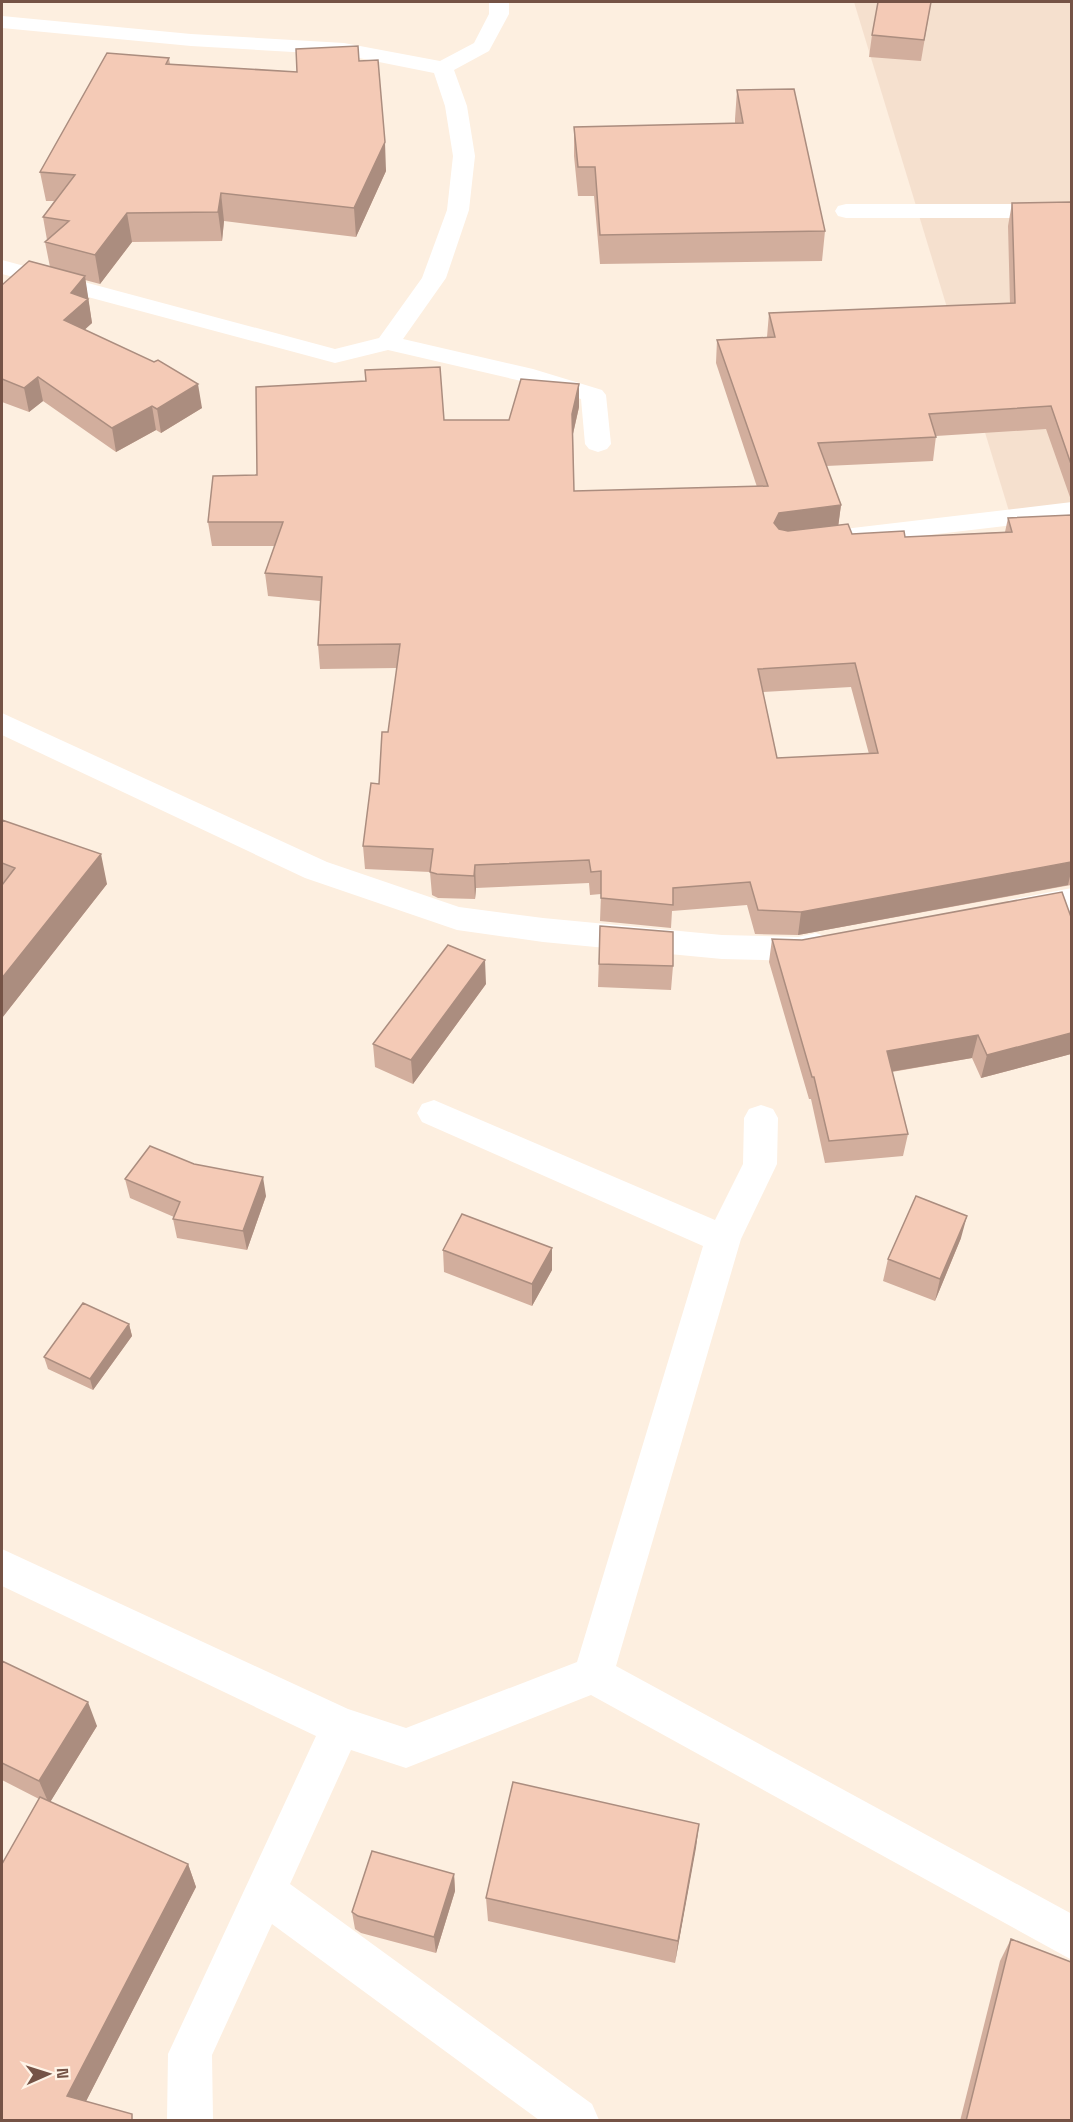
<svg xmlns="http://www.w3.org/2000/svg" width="1073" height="2122" font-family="'Space Grotesk',sans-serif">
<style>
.residential{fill:#f5e0ce}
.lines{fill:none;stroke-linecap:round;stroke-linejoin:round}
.minor{fill:#fff;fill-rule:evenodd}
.wall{fill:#d2ae9d;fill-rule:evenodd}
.shaded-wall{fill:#ab8d7f}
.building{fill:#f4cab6;stroke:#ab8d7f;stroke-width:1.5;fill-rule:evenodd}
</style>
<rect width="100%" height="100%" fill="#fdefe0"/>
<path class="residential" d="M854 2H1071V662L1050 646Z"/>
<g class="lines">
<path class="minor" d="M489 2H509V14L489 51 454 70 467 106 475 156 469 210 446 278 403 339 533 369 602 390 606 395 611 444 607 449 598 452 589 449 585 444 581 399 517 380 388 350 335 363 2 274V260L335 349 379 338 422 278 447 210 453 156 445 106 434 73 344 55 191 46 2 28V16L191 34 344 43 440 61 474 43 489 14Z
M846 204H1072V218H846L838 216 835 211 838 206Z
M1072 502V518L844 545 835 543 831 537 835 531 844 529Z
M2 713 327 862 459 907 543 918 722 935 798 937 816 933 827 937 832 945 827 953 798 961 722 959 543 942 457 930 305 878 2 735Z
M1072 888V910L1020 919 1009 916 1004 908 1009 900Z
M434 1100 715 1220 743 1164 744 1118 749 1109 761 1105 773 1109 778 1118 777 1164 741 1239 616 1666 1072 1914V1960L591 1695 406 1768 351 1750 290 1884 592 2104 599 2120H539L272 1924 212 2055 213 2120H167L168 2054 316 1736 2 1586V1549L348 1709 406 1728 577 1662 703 1246 422 1122 417 1113 422 1104Z"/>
</g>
<path class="wall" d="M931 2 921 61 869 57 872 35Z
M169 58 170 64 297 72 359 61 386 171 356 237 224 221 222 241 132 242 100 284 85 280 92 323 84 330 202 408 161 433 156 430 116 452 43 401 29 412 2 402V285L50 267 45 242 47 240 43 217 54 201H46L40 172Z
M737 90 825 231 822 261 600 264 594 196H578L574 156V127L735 123V119Z
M1071 202V500L1046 429 936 436 933 461 826 466 841 505 838 526 852 534 905 537 1005 532 1008 518 1071 515V885L798 935 755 934 747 905 672 911 671 928 600 921 601 894 590 895 589 883 476 888 475 899 438 898 432 895 430 872 365 869 363 846 379 784 388 732 397 668 320 669 318 645 320 601 268 596 265 573 275 546H212L208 522 257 475 444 420H509L579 407 573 434 574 491 757 487 716 363 717 340 767 337 769 313 1010 304 1008 226 1012 203ZM851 687 869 754 777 758 763 692Z
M2 820 107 884 2 1018Z
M1071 917V1054L981 1078 972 1058 892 1072 908 1134 903 1156 825 1163 811 1099H809L769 962 772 939 802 940Z
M600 926 673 966 671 990 598 987Z
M486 984 413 1084 375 1067 373 1044Z
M125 1179 266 1196 247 1250 177 1238 173 1219 174 1217 130 1198Z
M961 1238 935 1301 883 1281 888 1259Z
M552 1248V1270L532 1306 444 1272 443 1250Z
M129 1324 132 1336 93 1390 48 1369 44 1357Z
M2 1661 97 1726 50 1802 188 1864 196 1887 86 2101 2 2121 39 1799 2 1780Z
M699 1824 675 1963 488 1921 486 1898Z
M454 1874 455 1891 436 1953 361 1933 355 1929 352 1912Z
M1011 1939 1071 2121H960L1000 1961Z"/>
<path class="shaded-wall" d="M385 142 386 171 356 237 354 208Z
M221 193 224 221 222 241 218 212Z
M127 213 132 242 100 284 95 255Z
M85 276 92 323 69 344 64 320 71 293Z
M38 377 43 401 29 412 24 388Z
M198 384 202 408 161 433 157 409Z
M579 384V407L572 438V414Z
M152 406 156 430 116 452 112 428Z
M841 505 838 528 777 537 774 523 779 513Z
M101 854 107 884 2 1018V978Z
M1071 862V872L1068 885 798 935 801 912Z
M475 865 476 888 475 899 474 876Z
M485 960 486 984 413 1084 411 1060Z
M1071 1033V1054L981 1078 987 1055Z
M978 1035 972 1058 883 1073 887 1051Z
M263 1177 266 1196 247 1250 243 1231Z
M967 1216 961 1238 935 1301 940 1279Z
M552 1248V1270L532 1306V1284Z
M129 1324 132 1336 93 1390 90 1379Z
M88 1702 97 1726 49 1804 39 1781Z
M699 1824 696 1848 675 1963 678 1941Z
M188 1864 196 1887 79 2115 67 2096Z
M454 1874 455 1891 436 1953 434 1937Z"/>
<path class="building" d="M878 2H931L924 40 872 35Z
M358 46 359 61 378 60 385 142 354 208 221 193 218 212 127 213 95 255 45 242 69 221 43 217 75 175 40 172 107 53 169 58 166 64 297 72 296 49Z
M794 89 825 231 600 235 595 167H578L574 127 743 123 737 90Z
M1071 202V464L1051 406 929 414 936 437 818 443 841 505 779 513 774 523 779 529 788 531 848 524 852 534 904 531 905 537 1012 532 1008 518 1071 515V862L801 912 758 910 750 882 673 888V905L601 898V871L591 872 589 860 475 865 474 876 437 874 430 872 433 849 363 846 371 783 379 784 382 732H388L400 644 318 645 322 577 265 573 283 522H208L213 476 257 475 256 387 366 381 365 370 440 367 444 420H509L521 379 579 384 572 414 574 491 768 486 717 340 775 337 769 313 1015 303 1012 203ZM855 663 878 753 777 758 758 669Z
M29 261 85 276 71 293 88 299 64 320 154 362 158 360 198 384 157 409 152 406 112 428 38 377 24 388 2 379V285Z
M2 820 101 854 2 978V885L15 868 2 863Z
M1062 892 1071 917V1033L987 1055 978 1035 887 1051 908 1134 829 1141 814 1077H812L772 939 802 940Z
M600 926 673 932V966L599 964Z
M448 945 485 960 411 1060 373 1044Z
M150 1146 194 1164 263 1177 243 1231 173 1219 180 1202 125 1179Z
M916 1196 967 1216 940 1279 888 1259Z
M462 1214 552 1248 532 1284 443 1250Z
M83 1303 129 1324 90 1379 44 1357Z
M2 1661 88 1702 39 1781 2 1763Z
M513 1782 699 1824 678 1941 486 1898Z
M40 1797 188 1864 67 2096 132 2114V2121H2V1864Z
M372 1851 454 1874 434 1937 358 1916 352 1912Z
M1011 1939 1071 1962V2121H966Z"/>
<rect width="1073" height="2122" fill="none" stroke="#755346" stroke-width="6"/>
<g transform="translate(48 2074) rotate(87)" stroke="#fff4e7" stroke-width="4.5" paint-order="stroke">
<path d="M0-4.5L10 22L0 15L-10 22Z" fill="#755346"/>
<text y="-9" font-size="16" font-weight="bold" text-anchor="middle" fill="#755346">N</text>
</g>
</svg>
